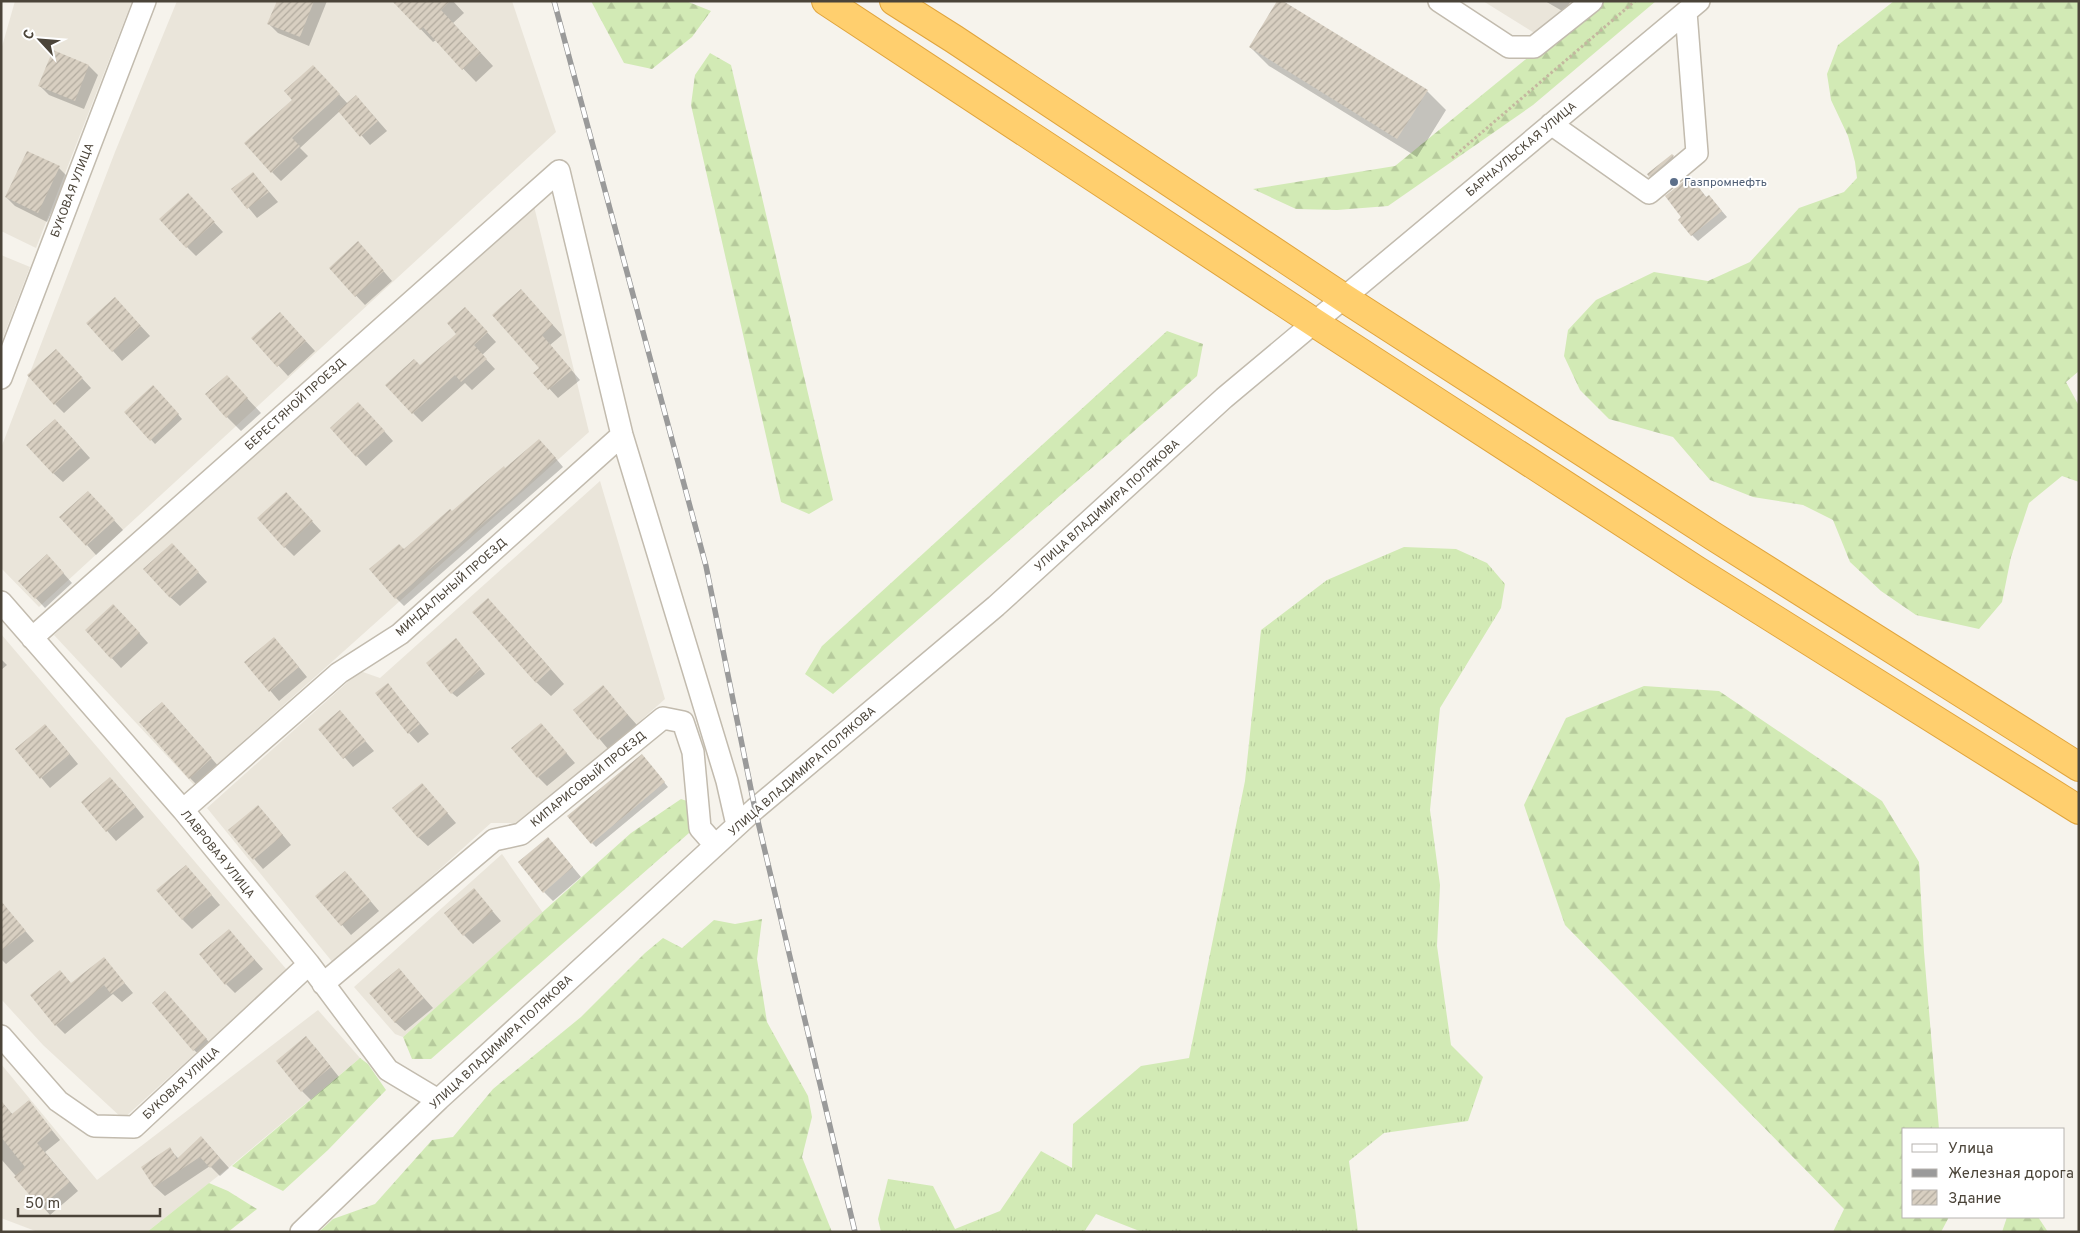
<svg xmlns="http://www.w3.org/2000/svg" width="2080" height="1233" font-family="Overpass,sans-serif">
<style>
.residential{fill:#eae5da}
.grass{fill:url(#grass-tufts)}
.forest{fill:url(#forest-firs)}
.shadow{fill:#0003}
.building{fill:url(#building-hatch)}
.lines{fill:none;stroke-linecap:round;stroke-linejoin:round}
.minor-casing{stroke:#c2bbae;stroke-width:24}
.highway-casing{stroke:#e0a43c;stroke-width:30}
.path{stroke:#c4b79f;stroke-width:3;stroke-dasharray:2.5 2.5;stroke-linecap:butt}
.minor{stroke:#fff;stroke-width:21}
.highway{stroke:#ffcf6e;stroke-width:28}
.rail-casing{stroke:#9a9a9a;stroke-width:5.5}
.rail{stroke:#fff;stroke-width:4;stroke-dasharray:11;stroke-linecap:butt}
.service-dot{fill:#5c6f8a;stroke:#fff;stroke-width:2}
.labels{text-anchor:middle;stroke-width:4;stroke-linejoin:round;paint-order:stroke}
.street-label{font-size:12px;fill:#4b4439;stroke:#fff}
.service-label{font-size:12px;fill:#4e5e75;stroke:#fff;text-anchor:start}
</style>
<defs>
<pattern id="grass-tufts" width="24" height="20" patternUnits="userSpaceOnUse" patternTransform="scale(1.25)"><rect width="24" height="20" fill="#d2eab5"/><path d="M3 7l-1-3M5 7V3M7 7l1-3M15 17l-1-3M17 17v-4M19 17l1-3" fill="none" stroke="#b6ca9c"/></pattern>
<pattern id="forest-firs" width="22" height="20" patternUnits="userSpaceOnUse" patternTransform="scale(1.25)"><rect width="22" height="20" fill="#d2eab5"/><path d="M5 1l3.5 6h-7zM16 11l3.5 6h-7z" fill="#b6ca9c"/></pattern>
<pattern id="building-hatch" width="6" height="6" patternUnits="userSpaceOnUse" patternTransform="scale(1.25)"><rect width="6" height="6" fill="#d8cfc1"/><path d="M-1 1l2-2M0 6l6-6M5 7l2-2" fill="none" stroke="#b1aa9e"/></pattern>
</defs>
<rect width="100%" height="100%" fill="#f6f3ec"/>
<path class="residential" d="M15 1H132L36 248 1 231V50Z
M177 1H512L556 132 39 607 1 568V448L115 152Z
M1483 1H1573L1536 34Z
M533 202 589 432 194 785 54 635Z
M1 255 30 267 1 343Z
M600 481 665 699 525 823H491L334 964 207 808 360 671 380 678Z
M1 634 287 970 123 1119 43 1045 1 999Z
M502 854 543 913 403 1037 395 1034 354 987Z
M318 1010 360 1058 232 1165 147 1232H38L1 1218V1064L97 1180Z"/>
<path class="grass" d="M1404 547 1456 549 1487 563 1505 584 1501 608 1440 708 1430 810 1440 885 1437 946 1451 1045 1483 1077 1468 1121 1384 1133 1349 1161 1358 1232H1142L1096 1214 1084 1232H881L878 1219 888 1179 933 1186 955 1229 1000 1211 1041 1151 1072 1168 1073 1124 1141 1066 1189 1058 1245 781 1261 630 1327 580Z"/>
<path class="forest" d="M591 1H686L711 11 692 37 652 69 624 63Z
M1597 1H1656L1533 105 1388 206 1337 210 1296 209 1253 189 1395 166Z
M1894 1H2079V371L2066 382 2079 406V482L2062 476 2029 503 2011 557 2002 602 1979 629 1916 615 1881 591 1850 562 1833 520 1803 505 1753 497 1710 480 1673 437 1609 419 1580 390 1564 356 1568 330 1596 300 1654 272 1708 281 1750 262 1799 208 1844 192 1857 178 1855 162 1848 136 1831 100 1827 74 1838 45Z
M710 53 731 65 833 500 809 514 781 502 691 105 695 75Z
M1167 331 1203 344 1197 376 833 694 805 674 822 646Z
M1644 686 1719 691 1882 801 1919 862 1924 952 1939 1129H1904V1217H1949L1941 1232H1833L1844 1209 1565 925 1524 805 1566 718Z
M681 799 696 804 697 826 431 1059H412L403 1037 631 833Z
M762 919 757 959 767 1022 808 1096 812 1117 802 1157 832 1232H319L333 1219 375 1204 432 1140 453 1137 493 1089 581 1017 645 953 663 938 682 948 714 920 735 924Z
M360 1058 368 1064 386 1090 328 1150 283 1191 232 1166Z
M209 1183 228 1191 257 1209 228 1232H147Z
M2007 1217H2038L2048 1232H2002Z"/>
<path class="shadow" d="M278 1H327L309 46 278 33 269 24Z
M394 1H453L464 13 453 23 493 66 476 82 436 40 433 42Z
M1545 1H1571L1564 12Z
M1250 47 1427 91 1446 110 1417 157 1269 66Z
M53 51 89 66 98 75 84 109 49 95 40 86Z
M322 76 348 104 365 106 387 131 370 145 340 111 300 148 308 156 281 181 272 172Z
M1672 156 1677 161 1654 180 1649 175Z
M59 168 68 177 47 222 15 206 6 197Z
M253 173 278 202 257 218 233 189Z
M1695 183 1707 198 1709 196 1727 217 1698 241 1692 235 1683 217Z
M197 204 223 232 196 256 187 247Z
M367 252 392 281 365 305 330 268Z
M530 300 562 335 550 345 580 380 558 398 535 373 541 368Z
M124 308 150 336 122 361 88 323Z
M474 318 496 342 482 355 495 369 472 390 465 383 422 422 413 413Z
M289 323 315 351 288 376 253 338Z
M65 360 91 388 64 413 55 404Z
M227 377 261 413 241 431 227 417Z
M157 391 182 419 155 444 126 412Z
M368 413 393 441 366 466 331 428Z
M64 429 90 458 63 482 53 473Z
M547 448 563 467 404 606 396 598 404 550 506 470Z
M97 502 123 530 96 555 87 545Z
M295 503 321 531 294 556 285 547Z
M181 554 207 582 180 606 170 597Z
M56 565 72 583 45 608 20 581Z
M502 614 564 684 551 696 536 682Z
M123 615 148 643 121 668 86 630Z
M460 644 485 674 457 697 452 693Z
M283 648 307 677 279 701 246 662Z
M1 659 7 665 1 670Z
M388 685 429 734 418 743 409 733Z
M603 687 637 725 608 749 575 710Z
M171 712 220 768 199 787 190 778Z
M340 712 374 751 353 767 320 729Z
M541 724 575 763 547 786 538 777Z
M54 735 78 764 50 788 17 749Z
M646 760 668 787 596 847 592 843Z
M422 784 456 823 428 846 418 837Z
M120 788 144 817 116 841 82 802Z
M267 816 291 845 263 869 229 830Z
M557 848 581 877 553 901 544 892Z
M195 876 220 905 192 929 183 920Z
M354 882 379 911 351 935 317 896Z
M474 890 501 921 473 944 464 935Z
M1 903 34 941 6 964 1 959Z
M229 931 263 969 235 993 226 984Z
M104 959 133 993 122 1002 113 994 65 1034 56 1025 71 984Z
M399 970 433 1008 405 1031 395 1022Z
M174 1002 215 1049 204 1059 194 1050Z
M315 1047 339 1077 311 1100 302 1091Z
M1 1101 13 1115 28 1101 60 1140 45 1152 78 1191 50 1215 1 1159Z
M210 1147 229 1168 220 1176 210 1166 165 1196 155 1187 142 1167 169 1149 179 1159Z"/>
<path class="building" d="M277 1H314L300 37 267 24Z
M392 1H450L441 10 481 53 462 70 423 27 420 30Z
M1277 1H1283L1428 90 1397 139 1249 47Z
M53 50 89 65 75 101 38 86Z
M313 65 340 94 292 138 300 146 271 173 244 143 292 100 284 91Z
M356 95 378 121 360 137 338 111Z
M27 151 60 166 38 213 5 197Z
M1672 154 1674 156 1649 177 1647 174Z
M253 172 269 192 247 209 231 189Z
M1690 176 1706 197 1709 195 1722 211 1691 236 1678 220 1681 217 1665 196Z
M188 193 215 222 186 248 159 219Z
M358 241 384 271 355 297 329 268Z
M521 289 553 325 542 335 572 370 548 390 533 373 539 368 492 315Z
M115 297 141 326 112 352 86 323Z
M465 307 488 332 474 345 487 359 461 382 455 375 412 414 385 385 414 359 420 365 456 334 447 323Z
M280 312 306 341 277 367 251 338Z
M56 349 83 378 54 405 27 375Z
M227 375 248 398 226 418 205 394Z
M153 385 179 414 150 441 124 412Z
M358 402 385 431 356 457 330 428Z
M55 419 81 448 53 474 26 445Z
M539 439 556 458 523 489 395 599 369 569 399 544 404 549 450 509 452 511 504 466 505 468Z
M88 491 115 520 86 546 59 517Z
M286 492 313 521 284 548 257 518Z
M172 543 199 572 170 598 143 569Z
M47 554 64 573 35 599 18 581Z
M488 598 551 669 536 683 472 612Z
M113 604 140 633 111 659 85 630Z
M274 637 299 667 269 692 244 662Z
M456 638 481 669 451 694 426 663Z
M388 683 420 724 408 734 375 693Z
M603 685 628 715 598 740 573 710Z
M162 702 212 758 189 779 139 722Z
M340 710 366 741 343 759 318 729Z
M541 723 567 753 537 778 511 748Z
M45 724 70 754 40 779 15 749Z
M642 754 665 782 591 844 567 816Z
M110 777 136 807 106 832 81 802Z
M422 783 448 813 418 838 392 808Z
M258 805 283 835 253 860 228 830Z
M548 837 573 867 543 893 518 862Z
M186 865 212 895 182 920 156 890Z
M345 871 371 901 341 926 315 896Z
M474 888 493 911 463 936 444 913Z
M1 901 26 931 1 951Z
M229 929 255 960 225 985 199 954Z
M104 957 125 983 111 994 104 985 55 1026 30 995 60 970 71 983Z
M399 968 424 998 395 1023 369 993Z
M165 991 207 1039 193 1051 152 1003Z
M306 1036 331 1067 301 1092 276 1061Z
M29 1100 52 1130 37 1143 70 1182 40 1207 14 1177 25 1167 1 1137V1101L12 1114Z
M201 1136 220 1158 210 1168 200 1157 154 1187 141 1167 170 1147 177 1159Z"/>
<g class="lines">
<g class="minor-casing">
<path id="minor" d="M1439 1 1509 47H1534L1592 1
M1551 124 1649 193 1697 153 1686 12
M1 378 145 1
M1 602 183 810 309 964 388 1070 438 1100
M32 638 559 171 622 435 727 781 737 825
M183 810 339 673 400 634 622 435
M323 984 494 840 521 834 663 718 683 722 693 752 700 828 715 845
M1 1036 58 1101 94 1126 134 1127 309 964
M301 1232 438 1100 755 809 996 606 1224 398 1699 1"/>
</g>
<g class="highway-casing">
<path id="highway" d="M826 1 1315 323 1696 570 2079 810
M894 1 954 39 1344 298 1713 536 2079 767"/>
</g>
<path class="path" d="M1452 158 1635 1"/>
<use href="#minor" class="minor"/>
<use href="#highway" class="highway"/>
<g class="rail-casing">
<path id="rail" d="M554 1 706 566 755 809 855 1232"/>
</g>
<use href="#rail" class="rail"/>
</g>
<circle class="service-dot" cx="1674" cy="182" r="5"/>
<g class="labels">
<g class="street-label">
<text transform="translate(1521 149) rotate(-40)" y="4">БАРНАУЛЬСКАЯ УЛИЦА</text>
<text transform="translate(72 190) rotate(-69)" y="4">БУКОВАЯ УЛИЦА</text>
<text transform="translate(295 404) rotate(-42)" y="4">БЕРЕСТЯНОЙ ПРОЕЗД</text>
<text transform="translate(1107 505) rotate(-42)" y="4">УЛИЦА ВЛАДИМИРА ПОЛЯКОВА</text>
<text transform="translate(451 587) rotate(-41)" y="4">МИНДАЛЬНЫЙ ПРОЕЗД</text>
<text transform="translate(802 771) rotate(-41)" y="4">УЛИЦА ВЛАДИМИРА ПОЛЯКОВА</text>
<text transform="translate(588 779) rotate(-39)" y="4">КИПАРИСОВЫЙ ПРОЕЗД</text>
<text transform="translate(218 854) rotate(51)" y="4">ЛАВРОВАЯ УЛИЦА</text>
<text transform="translate(501 1042) rotate(-43)" y="4">УЛИЦА ВЛАДИМИРА ПОЛЯКОВА</text>
<text transform="translate(181 1083) rotate(-43)" y="4">БУКОВАЯ УЛИЦА</text>
</g>
<g class="service-label">
<text x="1684" y="186">Газпромнефть</text>
</g>
</g>
<rect width="2080" height="1233" fill="none" stroke="#4b4439" stroke-width="5"/>
<rect x="1902" y="1128" width="162" height="90" fill="#ffffff" stroke="#b7b4b0"/>
<rect x="1912" y="1144" width="25" height="8" fill="#ffffff" stroke="#b7b4b0"/>
<text x="1948" y="1153" font-size="15" fill="#4b4439">Улица</text>
<rect x="1912" y="1169" width="25" height="8" fill="#9a9a9a" stroke="#b7b4b0"/>
<text x="1948" y="1178" font-size="15" fill="#4b4439">Железная дорога</text>
<rect x="1912" y="1190" width="25" height="15" fill="url(#building-hatch)" stroke="#b7b4b0"/>
<text x="1948" y="1203" font-size="15" fill="#4b4439">Здание</text>
<g transform="translate(40 40) rotate(296)" stroke="#ffffff" stroke-width="4" paint-order="stroke">
<path d="M0-4L9 19L0 12L-9 19Z" fill="#4b4439"/>
<text y="-8" font-size="14" font-weight="bold" text-anchor="middle" fill="#4b4439">С</text>
</g>
<path d="M18 1208v8h142v-8" fill="none" stroke="#4b4439" stroke-width="2.5"/>
<text x="25" y="1208" font-size="15" fill="#4b4439" stroke="#ffffff" stroke-width="4" paint-order="stroke">50 m</text>
</svg>
